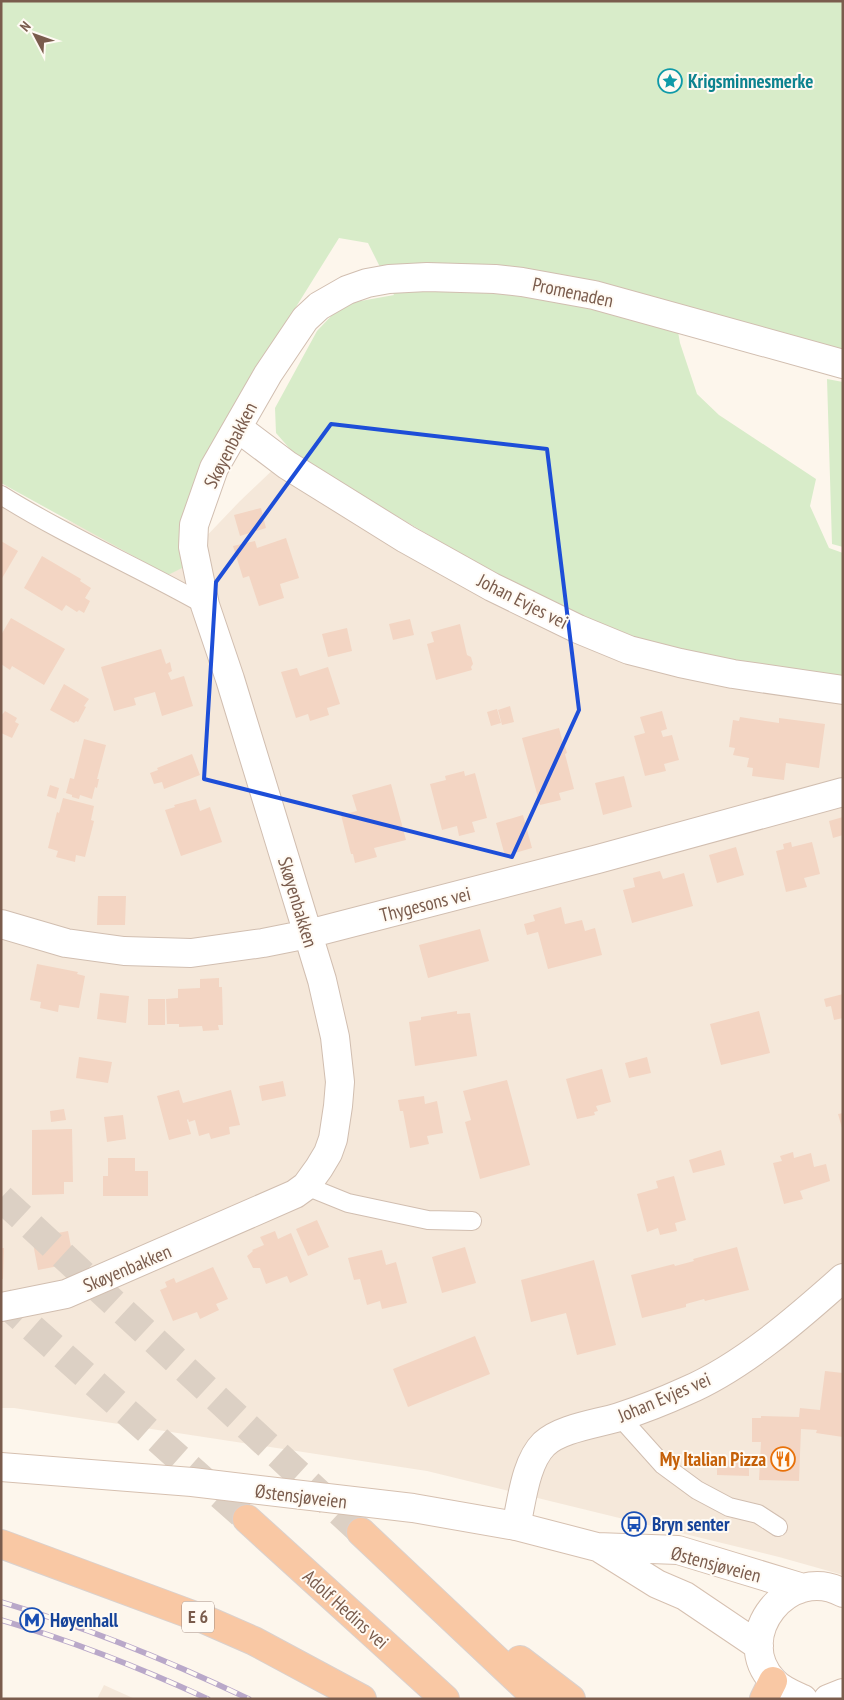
<svg xmlns="http://www.w3.org/2000/svg" width="844" height="1700" font-family="'PT Sans Narrow',sans-serif">
<style>
.residential{fill:#f5e8da}
.green{fill:#d8ecc9}
.building{fill:#f3d5c3}
.lines{fill:none;stroke-linecap:round;stroke-linejoin:round}
.trunk-tunnel{stroke:#dcd0c4;stroke-width:28;stroke-dasharray:28 14;stroke-linecap:butt}
.service-casing{stroke:#d1beb0;stroke-width:20}
.minor-casing{stroke:#d1beb0;stroke-width:30}
.secondary-casing{stroke:#d6c0b0;stroke-width:30}
.trunk-casing{stroke:#dad1cd;stroke-width:30}
.service{stroke:#fff;stroke-width:18}
.minor{stroke:#fff;stroke-width:28}
.secondary{stroke:#fff;stroke-width:28}
.trunk{stroke:#f9c8a4;stroke-width:28}
.rail-casing{stroke:#b9a8c9;stroke-width:5.5}
.rail{stroke:#fffaf3;stroke-width:4;stroke-dasharray:11;stroke-linecap:butt}
.marked{fill:none;stroke:#1d4ed8;stroke-width:4;stroke-linejoin:round}
.labels{text-anchor:middle;stroke-width:4;stroke-linejoin:round;paint-order:stroke}
.shield{fill:#fffaf3;stroke:#a28b7f;stroke-width:1}
.shield-label{font-size:18px;font-weight:bold;fill:#7a5c4d}
.culture-label{font-size:19px;font-weight:bold;fill:#0d838f;stroke:#fffaf3;text-anchor:start}
.street-label{font-size:19px;fill:#7a5c4d;stroke:#fffaf3}
.food-label{font-size:19px;font-weight:bold;fill:#c56008;stroke:#fffaf3;text-anchor:end}
.transit-label{font-size:19px;font-weight:bold;fill:#164399;stroke:#fffaf3;text-anchor:start}
</style>
<rect width="100%" height="100%" fill="#fdf6ec"/>
<path class="residential" d="M281 462 453 563 843 691V1575L779 1557 427 1471 14 1408H1V492L177 567 240 501Z
M104 1685 135 1699H97Z"/>
<path class="green" d="M1 1H843V352L674 309 680 343 697 394 719 415 816 479 810 506 829 548 843 553V677L724 661 652 644 542 602 297 457 276 433 275 408 317 331 334 313 355 302 394 295 368 243 339 238 291 315 198 482 184 567 168 575 1 483Z
M827 379 843 382V547L832 544Z"/>
<path class="building" d="M261 508 266 528 240 536 234 515Z
M286 538 299 578 280 584 284 598 259 606 249 576 243 578 233 546 255 541 257 548Z
M1 541 18 551 1 580Z
M42 556 81 579 80 581 91 588 85 598 90 601 84 613 79 610 77 612 66 605 62 611 24 588Z
M11 618 65 649 44 685 12 666 10 670 1 664V635Z
M410 619 414 635 393 640 389 624Z
M460 624 467 655 471 657 473 664 471 667 472 670 436 680 427 644 434 642 431 632Z
M347 628 352 651 328 657 322 634Z
M161 649 166 664 170 662 172 671 168 673 171 680 184 676 193 706 162 716 155 692 134 698 136 705 114 711 101 667Z
M328 667 340 704 327 708 329 715 310 721 308 714 296 718 281 672 297 668 300 676Z
M64 684 89 699 84 706 86 707 78 722 76 721 74 723 50 710Z
M510 706 514 722 502 725 498 710Z
M497 709 501 723 491 726 487 712Z
M5 711 17 718 15 722 19 724 12 738 1 733V716Z
M662 711 667 729 661 731 663 737 672 735 679 760 664 764 666 771 645 776 634 736 645 733 640 717Z
M740 717 779 723V718L825 724 819 768 786 763 784 780 752 776 753 768 747 767 749 758 733 755 735 748 729 747 733 720 739 721Z
M559 728 563 743H564L567 753 565 754 574 789 559 793 561 800 540 805 522 738Z
M84 739 106 745 97 779H99L97 788 95 787 92 799 80 795 79 799 72 797V795L66 793 70 778 74 779Z
M192 754 200 775 164 789 162 782 154 784 150 773 158 770 157 768Z
M464 771 465 776 475 773 487 818 472 822 475 832 459 836 457 826 442 830 430 784 446 780 445 776Z
M624 776 632 807 603 815 595 783Z
M391 784 406 840 374 848 377 857 355 863 353 854H351L341 815 357 811 352 795Z
M50 785 59 788 56 799 47 796Z
M63 798 94 806 91 820 94 821 85 857 76 855 75 862 56 857 58 851 48 848 57 812 59 813Z
M196 799 200 811 210 807 222 842 181 856 165 810 175 807 174 805Z
M523 815 532 848 505 856 496 823Z
M843 817V835L833 838 829 821Z
M791 842 792 847 812 842 820 874 804 878 807 887 786 892 776 851 784 849 783 844Z
M736 847 744 875 717 883 709 855Z
M660 871 663 879 684 873 693 906 632 923 623 890 635 887 633 878Z
M98 896H126L125 925H97Z
M561 907 565 924 582 920 585 931 595 928 602 955 548 969 538 932 527 935 524 924 535 921 533 915Z
M480 929 489 961 428 978 419 945Z
M37 964 78 972 77 974 85 976 79 1008 59 1005 58 1012 40 1008 41 1002 30 1000Z
M219 978V987H222L223 1025H218L219 1030 203 1031 202 1026 179 1027V1024H167L166 999 178 998V989L200 988V979Z
M100 993 129 996 126 1023 97 1019Z
M843 994V1018L834 1020 831 1006 826 1007 824 999Z
M148 999H165V1025H148Z
M457 1011V1014L470 1013 477 1056 415 1066 409 1022 421 1020V1017Z
M759 1011 770 1053 721 1065 710 1024Z
M79 1057 112 1062 108 1083 76 1078Z
M647 1057 651 1073 629 1078 625 1063Z
M602 1069 611 1102 596 1106 598 1111 594 1112 595 1115 577 1119 566 1079Z
M507 1080 530 1165 480 1179 465 1122 471 1120 463 1091Z
M283 1081 286 1096 262 1101 259 1086Z
M179 1090 183 1103 231 1090 240 1125 229 1127 230 1134 211 1139 209 1133 199 1136 195 1120 189 1122 188 1119 187 1120 191 1134 169 1140 157 1096Z
M424 1096 425 1104 437 1101 443 1133 427 1136 429 1144 410 1148 403 1111H400L398 1100Z
M64 1109 66 1120 51 1122 50 1111Z
M843 1113V1128H842L838 1114Z
M123 1115 126 1139 107 1142 104 1117Z
M72 1129 73 1182H64V1194L32 1195V1130Z
M721 1150 725 1165 693 1173 689 1160Z
M793 1152 794 1158 811 1153 814 1167 826 1164 830 1181 800 1191 803 1199 784 1204 773 1163 782 1161 780 1156Z
M108 1158H135V1171H148V1196H103V1176H108Z
M674 1176 686 1220 675 1223 677 1231 660 1235 658 1228 647 1232 637 1194 658 1188 656 1181Z
M317 1220 329 1247 308 1256 296 1229Z
M68 1231 74 1263 38 1270 32 1238Z
M275 1231 278 1239 291 1233 308 1275 290 1283 287 1276 266 1284 260 1268H253L247 1256 253 1251 252 1250 264 1245 260 1237Z
M465 1247 476 1283 442 1293 432 1257Z
M737 1247 749 1290 705 1301 704 1299 686 1304V1307L642 1318 631 1275 674 1264 675 1266 694 1261 693 1259Z
M1 1248H4L3 1279H1Z
M382 1250 386 1265 396 1262 407 1303 382 1309 380 1301 367 1305 360 1279 354 1280 348 1258Z
M594 1260 616 1345 577 1355 566 1313 531 1322 521 1280Z
M213 1267 228 1299 216 1304 219 1310 200 1319 197 1312 173 1321 160 1290 167 1287 165 1282 174 1278 176 1283Z
M475 1336 490 1374 408 1407 393 1369Z
M825 1371 843 1373V1437L816 1433 817 1430 801 1429 799 1481 759 1480 761 1442H752V1418H761V1416L799 1417 800 1408 820 1410Z
M717 1460 749 1461V1476L717 1475Z"/>
<g class="lines">
<path class="trunk-tunnel" d="M1 1198 361 1532
M1 1300 247 1519"/>
<g class="service-casing">
<path id="service" d="M1 495C66 536 138 567 205 605
M306 1186 348 1203 428 1220 472 1221
M620 1417 663 1465 697 1490 729 1507 758 1514 778 1527"/>
</g>
<g class="minor-casing">
<path id="minor" d="M238 428 287 465 406 539 492 587 578 629 629 650 680 663 733 674 843 690
M1 924 66 943 124 951 191 953 263 943 308 934 598 859 843 792
M1 1307 66 1294 295 1194 306 1186 319 1168 328 1153 333 1139 338 1106 340 1082 335 1037 322 980 230 679 205 605 193 547 194 525 214 468 268 374 305 319 319 306 347 290 367 283 389 279 427 277 495 279 522 282 594 295 843 364
M516 1526C522 1501 525 1463 544 1444 561 1428 597 1424 619 1417 641 1410 664 1401 686 1391 742 1367 797 1319 843 1278"/>
</g>
<g class="secondary-casing">
<path id="secondary" d="M1 1467 192 1482 413 1508 516 1526 597 1547 678 1550 803 1588
M601 1549 657 1584 685 1596 759 1646
M803 1699C792 1694 781 1690 773 1681 731 1636 789 1563 843 1593
M828 1699 843 1693"/>
</g>
<g class="trunk-casing">
<path id="trunk" d="M247 1519 445 1699
M361 1532 538 1699
M1 1544 206 1620 254 1641 362 1699
M520 1660 571 1699
M764 1699 773 1681"/>
</g>
<use href="#service" class="service"/>
<use href="#minor" class="minor"/>
<use href="#secondary" class="secondary"/>
<use href="#trunk" class="trunk"/>
<g class="rail-casing">
<path id="rail" d="M1 1602C86 1627 169 1661 249 1699
M1 1620C72 1641 141 1668 208 1699"/>
</g>
<use href="#rail" class="rail"/>
</g>
<path class="marked" d="M331 424 547 449 579 710 512 857 204 779 216 582Z"/>
<defs>
<g id="sight-ring" transform="scale(1.25)"><circle r="9.5" fill="#fffaf3" stroke="#0f9aa8" stroke-width="1.5"/><path d="M0-6L1.8-2.2L6-1.7L2.9 1.2L3.7 5.4L0 3.3L-3.7 5.4L-2.9 1.2L-6-1.7L-1.8-2.2Z" fill="#0f9aa8"/></g>
<g id="restaurant-ring" transform="scale(1.25)"><circle r="9.5" fill="#fffaf3" stroke="#e8710a" stroke-width="1.5"/><path d="M-5-6h1v4h1v-4h1v4h1v-4h1v5L-1.5 .5V6h-2V.5L-5-1ZM5-6V6H3V1.5H1.5Q1.5-4 5-6Z" fill="#e8710a"/></g>
<g id="bus-ring" transform="scale(1.25)"><circle r="9.5" fill="#fffaf3" stroke="#1a4fb4" stroke-width="1.5"/><path d="M-5-6H5V4H4V6H2V4H-2V6H-4V4H-5ZM-3.5-4V0h7V-4ZM-3.5 1.2v1.5H-2V1.2ZM2 1.2v1.5H3.5V1.2Z" fill="#1a4fb4"/></g>
<g id="metro-ring" transform="scale(1.25)"><circle r="9.5" fill="#fffaf3" stroke="#1a4fb4" stroke-width="1.5"/><path d="M-5.5 5V-5H-3L0 0L3-5H5.5V5H3V-.5L0 4L-3-.5V5Z" fill="#1a4fb4"/></g>
</defs>
<g fill-rule="evenodd">
<use href="#sight-ring" x="670" y="81"/>
<use href="#restaurant-ring" x="783" y="1459"/>
<use href="#bus-ring" x="634" y="1524"/>
<use href="#metro-ring" x="32" y="1620"/>
</g>
<g class="labels">
<rect class="shield" x="182" y="1601.5" width="32" height="31" rx="4"/>
<g class="shield-label">
<text x="198" y="1623">E 6</text>
</g>
<g class="culture-label">
<text x="688" y="88">Krigsminnesmerke</text>
</g>
<g class="street-label">
<text transform="translate(573 292) rotate(12)" y="7">Promenaden</text>
<text transform="translate(230 445) rotate(-63)" y="7">Skøyenbakken</text>
<text transform="translate(523 601) rotate(27)" y="7">Johan Evjes vei</text>
<text transform="translate(298 902) rotate(73)" y="7">Skøyenbakken</text>
<text transform="translate(425 904) rotate(-14)" y="7">Thygesons vei</text>
<text transform="translate(127 1268) rotate(-23)" y="7">Skøyenbakken</text>
<text transform="translate(664 1397) rotate(-23)" y="7">Johan Evjes vei</text>
<text transform="translate(301 1496) rotate(7)" y="7">Østensjøveien</text>
<text transform="translate(716 1564) rotate(15)" y="7">Østensjøveien</text>
<text transform="translate(346 1609) rotate(42)" y="7">Adolf Hedins vei</text>
</g>
<g class="food-label">
<text x="766" y="1466">My Italian Pizza</text>
</g>
<g class="transit-label">
<text x="652" y="1531">Bryn senter</text>
<text x="50" y="1627">Høyenhall</text>
</g>
</g>
<rect width="844" height="1700" fill="none" stroke="#7a5c4d" stroke-width="5"/>
<g transform="translate(35 35) rotate(311)" stroke="#fffaf3" stroke-width="4" paint-order="stroke">
<path d="M0-4L9 19L0 12L-9 19Z" fill="#7a5c4d"/>
<text y="-8" font-size="14" font-weight="bold" text-anchor="middle" fill="#7a5c4d">N</text>
</g>
</svg>
